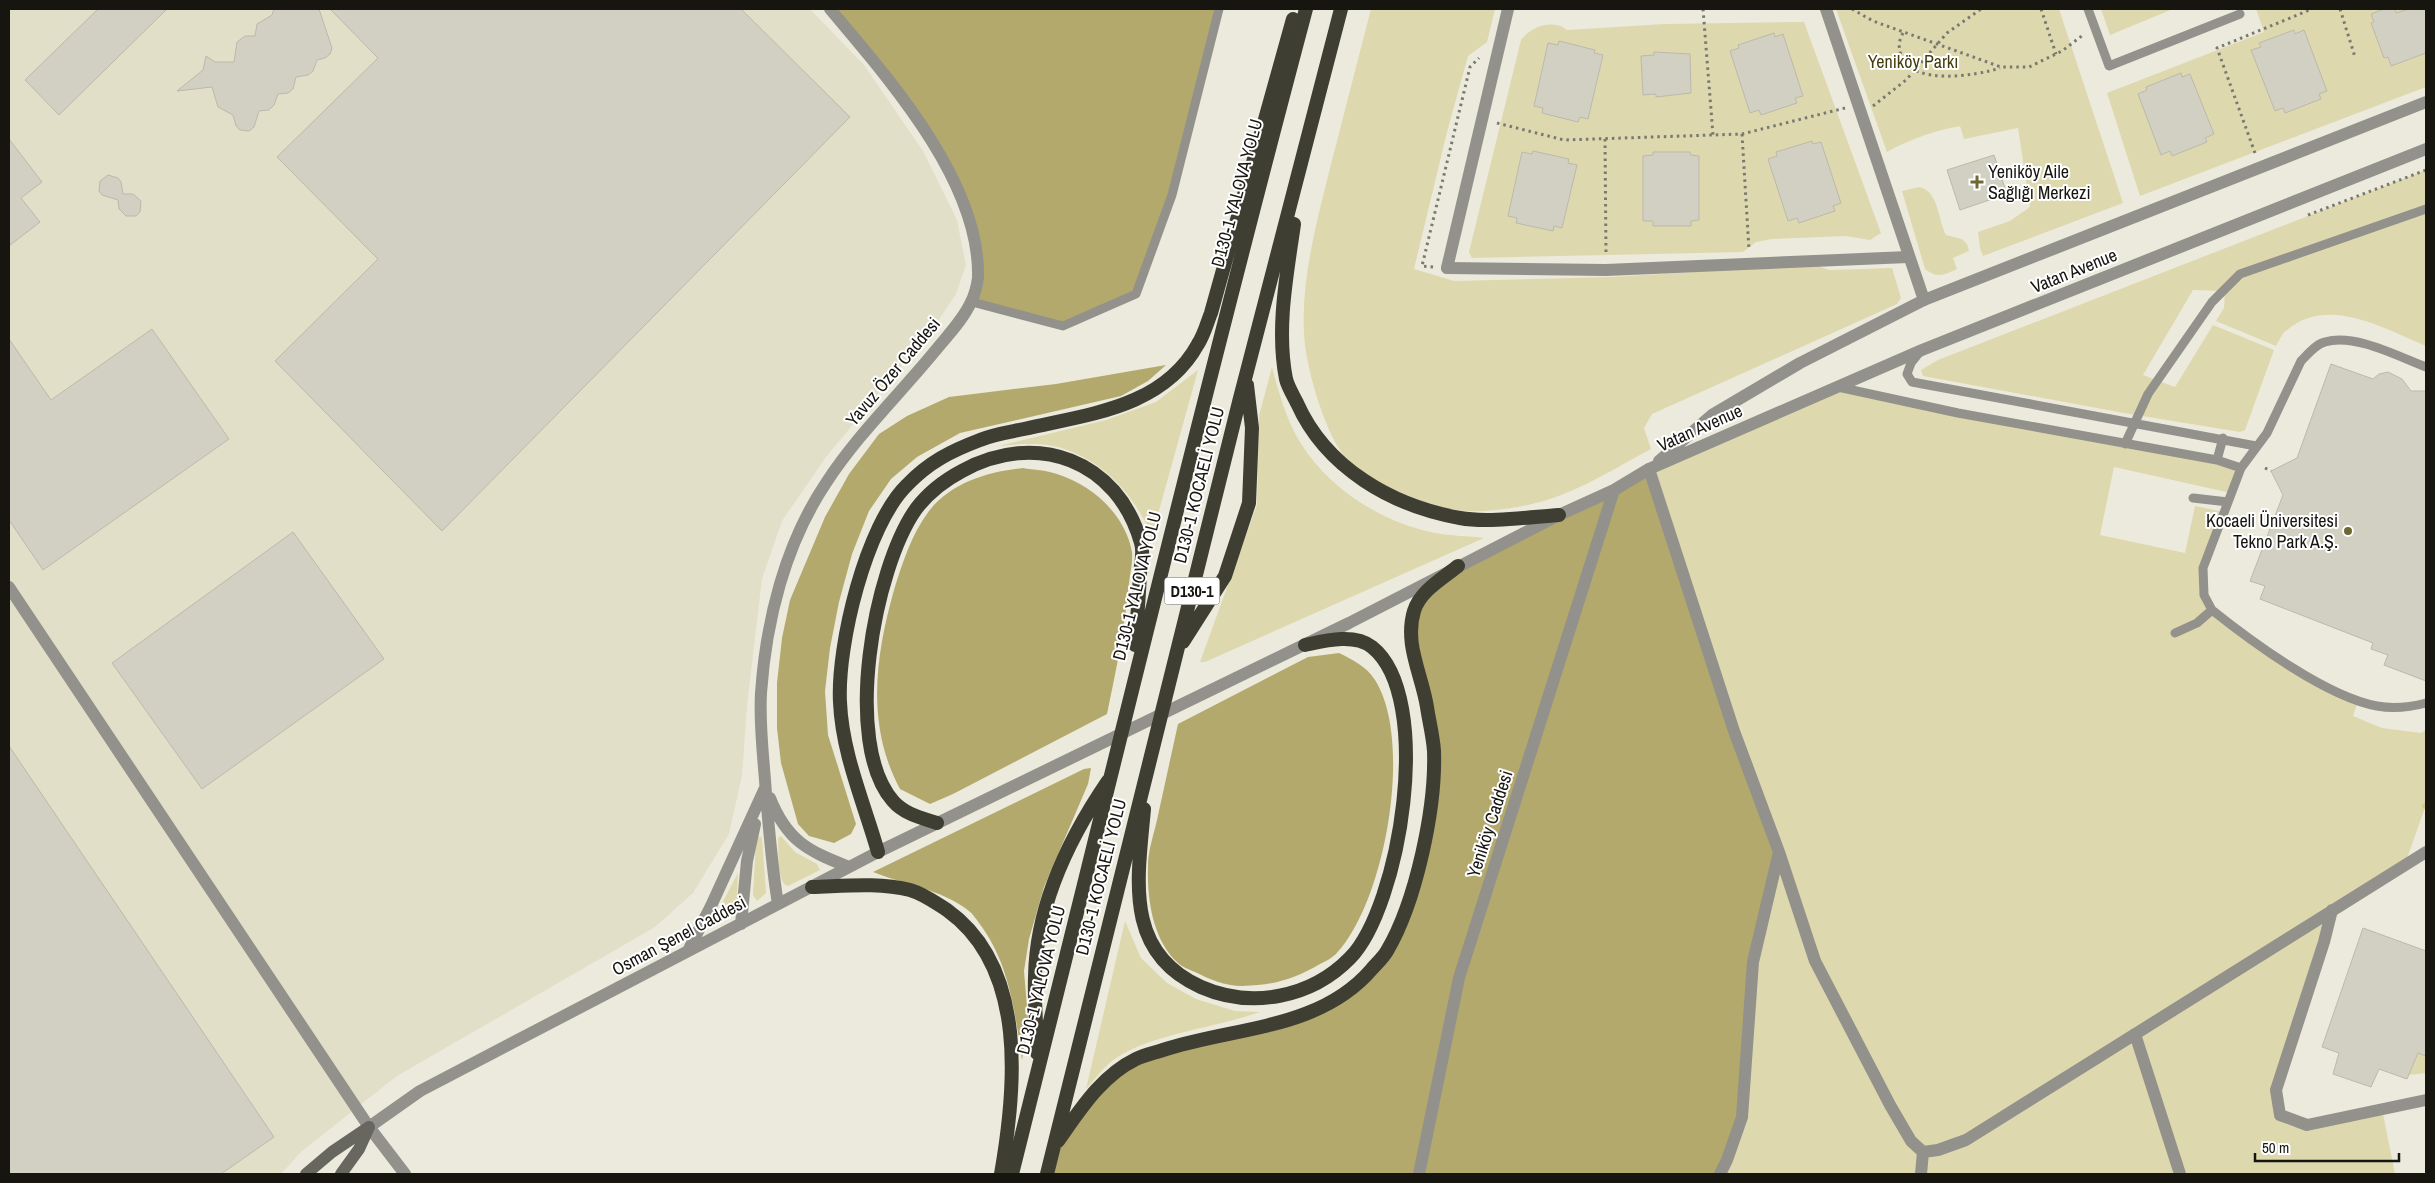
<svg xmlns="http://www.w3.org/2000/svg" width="2435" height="1183" font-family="'Archivo Narrow',sans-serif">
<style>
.built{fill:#e2dfc9}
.green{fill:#ded8af}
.forest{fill:#b3a96d}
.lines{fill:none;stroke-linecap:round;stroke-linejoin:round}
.stream{stroke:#d5cb8d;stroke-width:5.5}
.building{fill:#d2d0c2;stroke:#bbb9ab}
.path{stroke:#7a7970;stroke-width:3;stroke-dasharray:2.5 4;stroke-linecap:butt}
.service{stroke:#92918b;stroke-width:9}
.pedestrian{stroke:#92918b;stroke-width:12}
.minor{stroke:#92918b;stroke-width:12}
.tertiary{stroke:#92918b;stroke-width:12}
.secondary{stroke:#68675f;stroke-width:12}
.trunk{stroke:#3f3e33;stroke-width:14}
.poi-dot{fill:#6f6734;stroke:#fff;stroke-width:2}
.labels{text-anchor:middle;stroke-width:4;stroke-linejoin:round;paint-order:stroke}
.shield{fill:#fff;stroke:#5c5b58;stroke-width:1}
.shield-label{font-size:16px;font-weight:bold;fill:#161510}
.park-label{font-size:18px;fill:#443d0b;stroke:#fff}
.poi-label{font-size:18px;fill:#161510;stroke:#fff;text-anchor:start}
.street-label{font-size:18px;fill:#161510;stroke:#fff}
</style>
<rect width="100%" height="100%" fill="#eceadc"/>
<path class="built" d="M9 9H810L864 65 923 151 957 220 966 265 956 294 934 327 826 457 782 521 762 579 747 706 742 776 729 834 693 893 655 927 397 1076 302 1151 281 1174H9Z"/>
<path class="green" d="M1371 9H1495L1487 42 1468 56 1447 132 1414 269 1454 281 1610 277 1816 265 1829 270 1892 268 1901 298 1897 304 1652 414 1644 428 1651 449C1619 466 1583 489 1547 500 1523 507 1494 512 1468 511 1430 511 1367 484 1343 454 1324 430 1305 365 1304 333 1301 278 1317 221 1330 168 1344 115 1357 62 1371 9Z
M1836 9H2059L2123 203 1983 256 1980 248 1978 232 2010 221 2030 207 2018 128 1964 139 1960 126C1934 131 1910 139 1887 152Z
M2101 9H2173L2110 35Z
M2256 9H2426V87L2140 196 2107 93 2264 32Z
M1804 22 1881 233 1870 240 1846 236 1772 239 1756 242 1743 252 1472 258 1469 252 1521 40C1531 26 1554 19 1567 30L1665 24Z
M2426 170V346C2385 329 2328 295 2287 330 2282 333 2279 341 2276 346L2216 321 2224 308 2225 291 2193 290 2143 375 2175 387 2213 325 2274 350 2245 430 2240 432 2124 413 1923 376 1921 370 1938 360Z
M1919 187C1939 191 1938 220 1946 235L1962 239 1967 244 1969 251 1953 258 1957 269C1944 275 1938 279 1925 269L1902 191Z
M1272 367C1279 393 1286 419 1300 442 1329 489 1381 522 1435 533 1451 536 1468 536 1484 538L1205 662H1200L1257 505 1259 416Z
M1198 370 1152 536C1134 496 1108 464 1064 449 1044 442 1019 444 998 446L1106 420 1156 402Z
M1838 387 2241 468 2231 493 2114 467 2100 535 2185 553 2195 506 2224 512C2211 547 2193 574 2212 610L2297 670 2358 701 2353 716 2382 728 2421 733 2426 730V805L2405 864 2332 910 2276 1090 2280 1115 2307 1125 2382 1109 2395 1174H1720L1649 469Z
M760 836 762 838 766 893 757 901 753 895 756 841Z
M781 836 795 852 817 864 820 870 788 886 785 885C776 874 779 852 778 838Z
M738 873 736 911 711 924Z
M1125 921 1141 958 1167 983 1196 999 1235 1011 1260 1012C1216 1028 1154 1033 1116 1058 1105 1065 1095 1079 1086 1089Z
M2418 1053 2426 1056V1073L2409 1075Z"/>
<path class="forest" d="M830 9H1219L1172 195 1136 294 1063 326 972 302 975 245 947 169Z
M1166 365 1148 381 1121 396 960 433 917 457 891 479 869 511 852 554 839 602 830 648 825 691 828 735 856 824 851 834 834 843 809 836 798 824 781 763 777 728V683L782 638 790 600 825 517 849 474 879 434 907 416 949 397 1056 384Z
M1023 468C1034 470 1046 470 1057 474 1092 485 1125 514 1132 552 1133 562 1130 573 1129 583 1125 627 1116 671 1107 714L953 794 930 804 900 789C866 726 875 657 894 590 902 564 912 533 929 511 952 482 988 472 1023 468Z
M1649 469 1779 852 1753 962 1742 1117 1720 1174H1047L1054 1147 1088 1098 1136 1059 1326 1006 1386 953 1419 863 1434 750 1414 611 1458 566Z
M1339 653C1353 660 1366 666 1375 680 1414 741 1385 903 1336 954 1332 958 1326 961 1320 964 1293 980 1273 985 1242 986 1225 986 1209 979 1195 972 1190 970 1182 967 1178 963 1152 939 1147 898 1148 865 1148 850 1154 834 1157 820 1164 788 1171 756 1178 724L1308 657Z
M1091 768 1088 784 1044 887 1029 939 1024 971 1028 1019 1022 1060C1015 1012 1009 962 979 923 976 919 973 914 969 911 941 889 905 885 873 872L1084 769Z"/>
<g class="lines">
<path class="stream" d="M2425 806 2426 805"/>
</g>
<path class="building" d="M98 9H167L59 115 25 80Z
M274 9H319L332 48 330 54 325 58 317 60 313 71 308 75 296 77 293 89 288 93 278 94 274 105 269 110 259 111 254 127 249 131 240 130 236 126 233 115 218 107 212 87 177 91 203 70 206 56 215 62H234L237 42 245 36H255L257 24 272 15Z
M330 9H741L850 117 442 531 275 361 378 259 277 157 378 58Z
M2384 9H2395L2396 13 2409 9H2426V53L2391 66 2388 57 2384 58 2371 23 2374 22 2371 14Z
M2294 30 2295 34 2304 30 2327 91 2319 94 2321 99 2285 113 2283 108 2275 111 2251 50 2261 47 2259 43Z
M1774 33 1775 37 1783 34 1803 96 1795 98 1797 103 1761 115 1759 110 1750 113 1730 51 1739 48 1738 45Z
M1559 41 1595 50 1594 53 1603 55 1588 119 1580 117 1578 122 1542 113 1543 108 1534 106 1548 43 1558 45Z
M1654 52 1690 54 1691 93 1656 97V94L1643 95 1641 56 1654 55Z
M2181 73 2182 77 2190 74 2214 134 2205 138 2207 142 2172 156 2170 151 2161 155 2138 94 2147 90 2146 87Z
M9 139 42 182 21 198 40 222 9 246Z
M1812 141 1813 144 1821 142 1841 203 1833 206 1835 211 1799 223 1797 218 1788 221 1768 159 1777 156 1776 152Z
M1533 151 1569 159 1568 163 1577 165 1562 228 1554 226 1553 231 1516 223 1517 218 1508 216 1522 152 1532 154Z
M1653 152H1690L1691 155 1699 156V220L1691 221V226H1653V221H1643V156L1653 155Z
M1994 155 2007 194 1960 210 1947 170Z
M108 175 118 178 121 182 123 194H133L141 201 140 212 136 216H126L119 209 118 200 102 195 99 191 100 181Z
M152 329 229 439 43 570 9 520V339L51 400Z
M2331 364 2373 379 2379 374 2388 372 2402 379 2411 391H2426V681L2384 665 2388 655 2371 649 2373 643 2260 599 2265 586 2250 581 2283 495 2271 471 2297 458Z
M293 532 384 659 202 789 112 663Z
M9 746 274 1137 221 1174H9Z
M2363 928 2426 951V1056L2418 1053 2407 1079 2379 1069 2371 1087 2333 1074 2339 1053 2322 1047Z"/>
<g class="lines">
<path class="path" d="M1703 9 1713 135
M1852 9 1873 21 2001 67H2029L2062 51 2083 35
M2041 9 2056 54
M2340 9 2355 57
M1903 33C1899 40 1898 47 1901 55 1911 86 1976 76 2000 68
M1873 106 1906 80 1947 33 1981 9
M1497 123 1564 140 1742 134 1845 108
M1742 134 1749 250
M1605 139 1606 255
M2255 153 2217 48 2312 9
M2308 215 2426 170
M1433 267 1422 266 1470 67 1479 58
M2265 468 2271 471"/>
<path class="service" d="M2088 9 2109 66 2240 14
M972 302 1063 326 1136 294 1172 195 1219 9
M1919 353 1911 363 1907 374 1912 382 2256 446
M2426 367C2399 357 2355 333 2325 342 2316 344 2308 354 2301 361L2267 433 2241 468 2203 568 2204 595 2212 610C2252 642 2327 697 2377 706 2393 709 2411 707 2426 703
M1838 387 1958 413 2217 460 2241 468
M2125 444 2148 394 2212 302 2240 274 2426 209
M2217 460 2223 438
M2193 498 2228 502
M2175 633 2197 623 2212 610"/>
<path class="pedestrian" d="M1447 268 1606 270 1908 257"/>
<path class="minor" d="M1826 9 1924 300
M1447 268 1508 9
M1649 469 1734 731 1779 852 1753 962 1742 1117 1727 1160 1720 1174
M9 587 369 1127 405 1174
M1779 852 1815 961 1890 1105 1911 1141 1923 1152 1938 1150 1966 1140 2426 852
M2332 910 2324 942 2276 1090 2280 1115 2307 1125 2426 1100
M2135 1034 2180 1174
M1921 1174 1923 1152"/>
<path class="tertiary" d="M1659 461 1712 415 1800 363 1924 300 2426 102
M770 798C787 841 808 851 849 867
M778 904C772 868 769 831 766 794 764 761 759 727 761 693 766 621 785 544 826 483 857 435 899 395 935 351 947 336 963 320 971 302 974 296 977 285 978 278 981 182 888 78 830 9
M741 924 747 861 755 824
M688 951 711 906 765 788
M369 1127 420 1091 878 852 1349 623 1559 515 1614 490 1649 469 1922 350 2426 149
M1419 1174 1459 978 1614 490"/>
<path class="secondary" d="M306 1174 332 1152 369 1127
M341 1174 359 1149 369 1127"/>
<path class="trunk" d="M1294 224C1287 274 1276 328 1286 379 1288 387 1293 395 1297 403 1326 468 1392 506 1460 518 1487 523 1530 517 1559 515
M1183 642 1225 576 1249 503 1252 428 1247 385
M1144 809C1138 878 1123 952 1201 987 1251 1009 1311 998 1350 958 1400 907 1435 697 1372 647 1354 633 1324 641 1305 645
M937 823C922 818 904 814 893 801 842 743 874 568 916 509 928 493 945 480 962 471 1036 430 1118 460 1141 543 1144 552 1141 564 1140 573 1139 597 1137 621 1135 645
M878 852C864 803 842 753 840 702 837 645 866 525 907 485 929 462 951 451 980 440 994 434 1010 432 1024 429 1088 414 1163 408 1198 344 1204 335 1207 323 1211 313L1293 19
M812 887C844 886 879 882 910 890 924 894 936 903 947 910 1028 968 1016 1089 1001 1174
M1037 1053C1037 1028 1034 1002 1035 977 1036 906 1069 838 1108 781
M1058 1141C1080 1110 1101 1076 1136 1059 1144 1055 1154 1053 1163 1050 1233 1027 1319 1030 1371 970 1376 964 1383 958 1387 951 1416 902 1436 808 1434 751 1433 736 1429 721 1427 707 1422 675 1404 644 1414 611 1420 591 1442 579 1458 566
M1012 1174C1109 786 1203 396 1306 9
M1047 1174 1239 402 1341 9"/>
</g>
<g class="poi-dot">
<path d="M1974.5 174.5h5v5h5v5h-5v5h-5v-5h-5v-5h5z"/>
<circle cx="2348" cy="531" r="5"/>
</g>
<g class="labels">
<rect class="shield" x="1164.5" y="577.5" width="55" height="27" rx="4"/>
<g class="shield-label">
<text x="1192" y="597">D130-1</text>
</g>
<g class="park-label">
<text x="1913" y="68">Yeniköy Parkı</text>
</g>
<g class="poi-label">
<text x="1988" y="178">Yeniköy Aile<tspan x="1988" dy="21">Sağlığı Merkezi</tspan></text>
<text x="2338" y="527" text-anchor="end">Kocaeli Üniversitesi<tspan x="2338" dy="21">Tekno Park A.Ş.</tspan></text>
</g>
<g class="street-label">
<text transform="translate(1237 193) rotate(-75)" y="6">D130-1 YALOVA YOLU</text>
<text transform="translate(2074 271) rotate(-22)" y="6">Vatan Avenue</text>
<text transform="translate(893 372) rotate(-50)" y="6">Yavuz Özer Caddesi</text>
<text transform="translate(1700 428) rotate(-24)" y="6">Vatan Avenue</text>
<text transform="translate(1199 485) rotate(-76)" y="6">D130-1 KOCAELİ YOLU</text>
<text transform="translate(1137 586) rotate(-76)" y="6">D130-1 YALOVA YOLU</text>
<text transform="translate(1490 824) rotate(-72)" y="6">Yeniköy Caddesi</text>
<text transform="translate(1101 877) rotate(-76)" y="6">D130-1 KOCAELİ YOLU</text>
<text transform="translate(679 936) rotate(-28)" y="6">Osman Şenel Caddesi</text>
<text transform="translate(1041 980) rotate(-76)" y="6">D130-1 YALOVA YOLU</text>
</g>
</g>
<rect width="2435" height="1183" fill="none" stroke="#161510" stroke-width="20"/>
<path d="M2255 1153v8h144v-8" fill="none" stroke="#161510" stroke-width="2.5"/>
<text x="2262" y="1153" font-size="15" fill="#161510" stroke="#ffffff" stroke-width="4" paint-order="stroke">50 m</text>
</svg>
